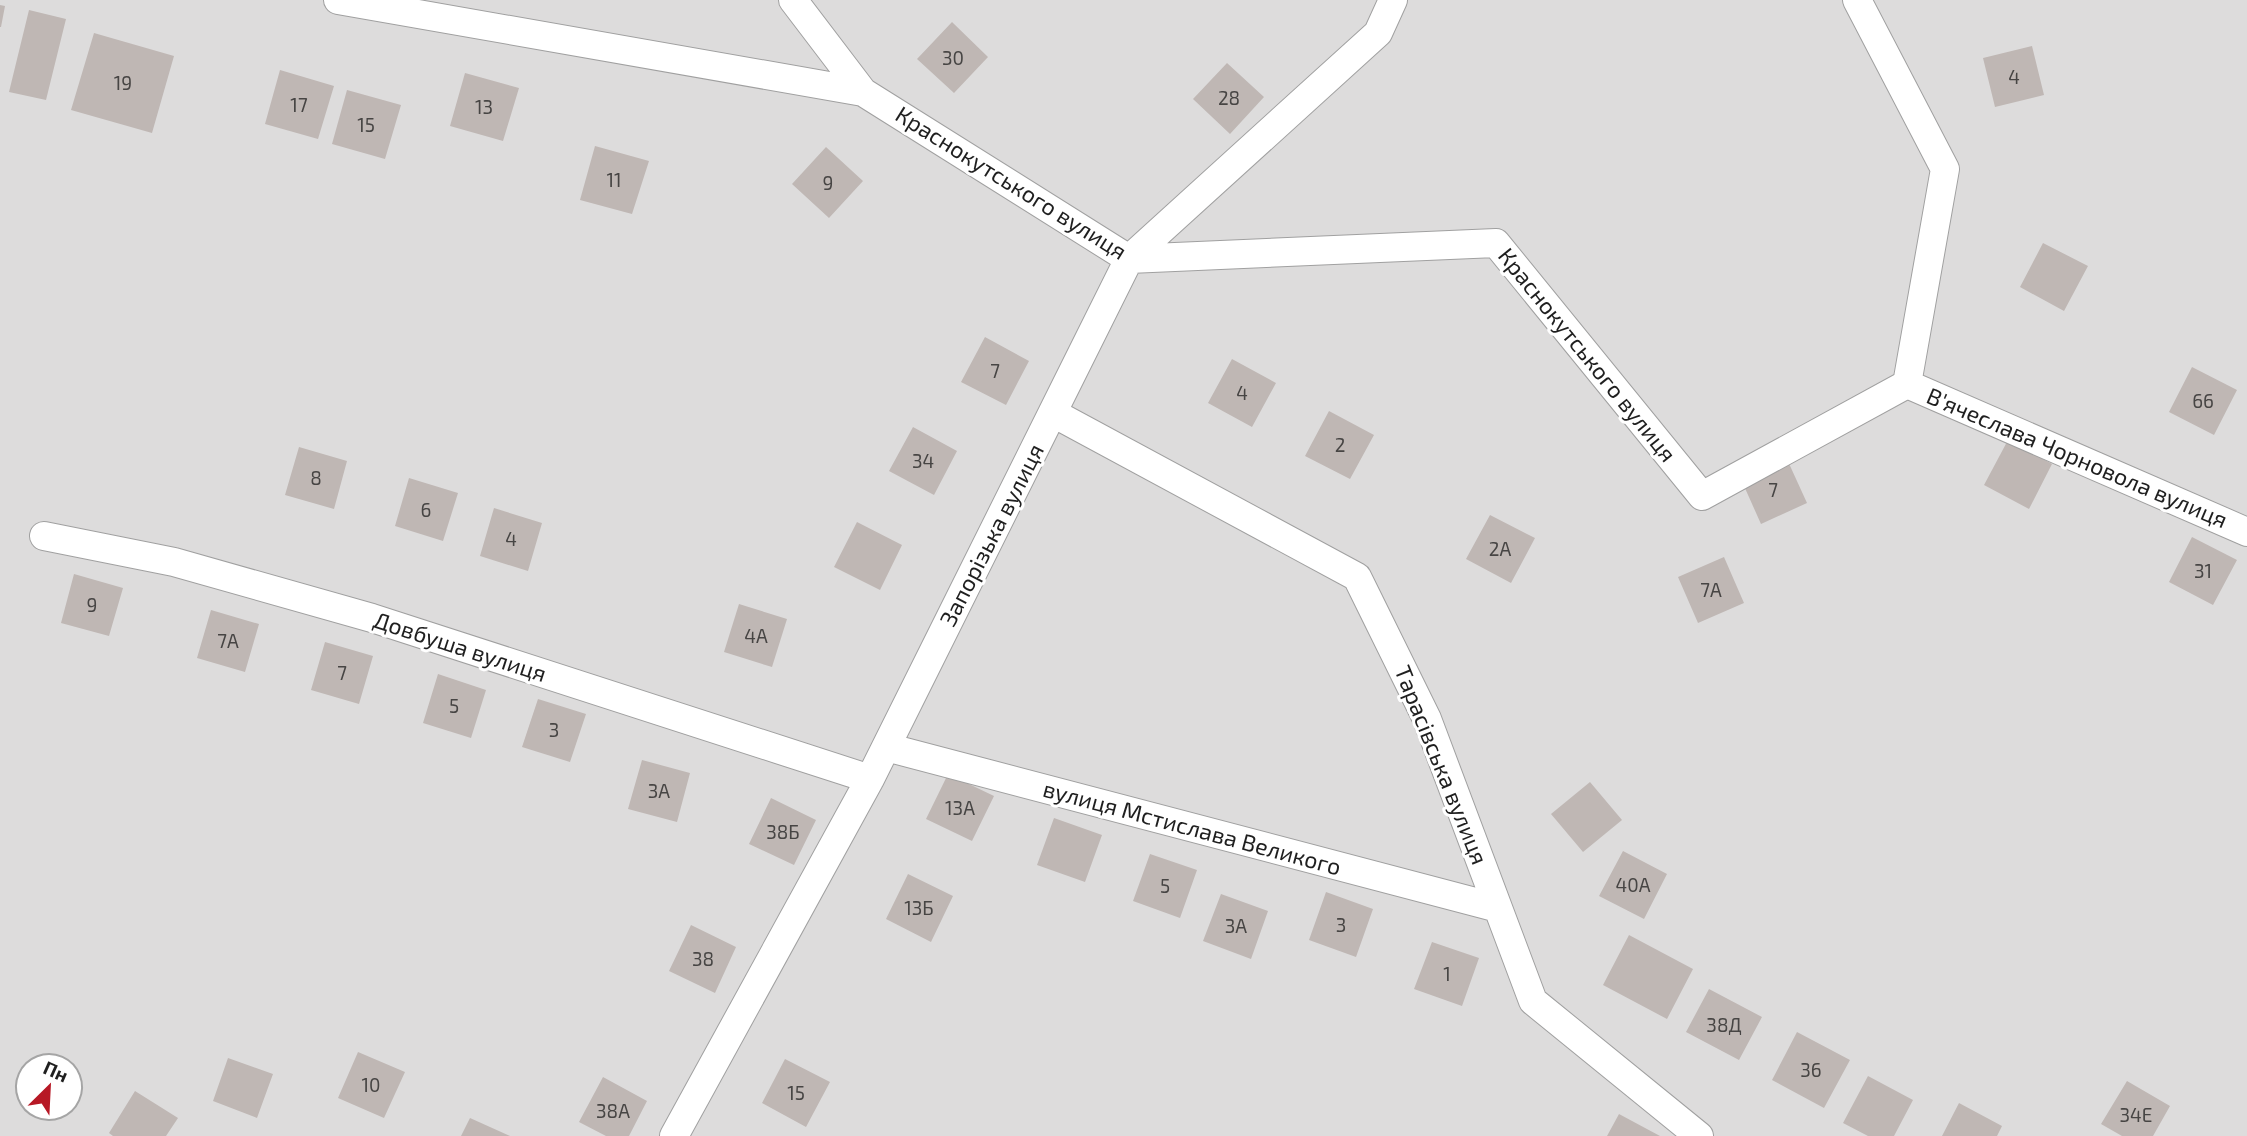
<svg xmlns="http://www.w3.org/2000/svg" width="2247" height="1136" font-family="'Exo 2',sans-serif">
<style>
.residential{fill:#dddcdc;fill-rule:evenodd}
.building{fill:#bfb7b4}
.lines{fill:none;stroke-linecap:round;stroke-linejoin:round}
.minor-casing{stroke:#a0a0a0;stroke-width:30}
.minor{stroke:#fff;stroke-width:28}
.labels{text-anchor:middle;stroke-width:6;stroke-linejoin:round;paint-order:stroke}
.number-label{font-size:19px;fill:#474544}
.street-label{font-size:23px;fill:#1f1f1f;stroke:#fff}
</style>
<rect width="100%" height="100%" fill="#efebe7"/>
<path class="residential" d="M0 0H2247V1136H0ZM28 1066H70V1108H28Z"/>
<path class="building" d="M0 5 5 6 1 27H0Z
M29 10 66 19 46 100 9 92Z
M952 22 988 57 954 93 917 59Z
M94 33 174 56 152 133 71 110Z
M2032 46 2044 95 1995 107 1983 58Z
M1227 63 1264 97 1230 134 1193 99Z
M280 70 334 86 318 139 265 124Z
M465 73 519 88 503 141 450 126Z
M347 90 401 105 385 159 332 144Z
M595 146 649 161 632 214 580 200Z
M826 147 863 181 829 218 792 184Z
M2043 243 2088 266 2064 311 2020 287Z
M985 337 1029 361 1006 405 961 382Z
M1232 359 1276 383 1252 427 1208 403Z
M2192 367 2237 390 2214 435 2169 412Z
M1329 411 1374 435 1350 479 1305 456Z
M913 427 957 451 934 495 889 471Z
M2008 440 2052 464 2029 509 1984 485Z
M299 447 347 461 334 509 285 495Z
M1786 457 1807 503 1761 524 1740 477Z
M409 478 458 493 443 541 395 526Z
M494 508 542 523 528 571 480 556Z
M1490 515 1535 538 1511 583 1466 559Z
M857 522 902 545 880 590 834 567Z
M2192 537 2237 560 2213 605 2169 582Z
M1724 557 1744 603 1698 623 1678 577Z
M74 574 123 588 109 636 61 623Z
M739 604 787 619 772 667 724 652Z
M211 610 259 624 245 672 197 658Z
M325 642 373 656 359 704 311 690Z
M438 674 486 690 471 738 423 723Z
M538 699 586 714 570 762 522 747Z
M642 760 690 773 677 822 628 809Z
M948 774 994 796 972 841 926 819Z
M1590 782 1622 820 1583 852 1551 814Z
M771 798 816 820 794 865 749 844Z
M1054 818 1102 835 1085 882 1037 865Z
M1623 851 1667 874 1644 919 1599 896Z
M1150 854 1197 870 1180 918 1133 901Z
M908 874 953 896 931 942 886 919Z
M1326 892 1373 909 1356 957 1309 940Z
M1221 894 1268 911 1251 959 1203 941Z
M691 925 736 947 715 993 669 971Z
M1629 935 1693 969 1667 1019 1603 985Z
M1432 942 1479 958 1462 1006 1414 989Z
M1709 989 1762 1017 1739 1060 1686 1032Z
M1797 1032 1850 1060 1824 1108 1772 1080Z
M358 1052 405 1072 384 1118 338 1098Z
M228 1058 273 1074 257 1118 213 1101Z
M785 1059 830 1082 806 1127 762 1103Z
M1868 1076 1913 1100 1894 1136H1868L1843 1123Z
M603 1077 647 1101 629 1136H606L579 1122Z
M2127 1081 2170 1106 2153 1136H2122L2101 1124Z
M135 1091 178 1118 166 1136H113L109 1133Z
M1959 1103 2002 1126 1997 1136H1942Z
M1619 1114 1660 1136H1607Z
M470 1118 510 1136H461Z"/>
<g class="lines">
<g class="minor-casing">
<path id="minor" d="M338 0 863 92 1129 259 1496 243 1702 496 1907 384 1945 169 1857 0
M793 0 863 92
M1907 384 2247 532
M1053 413 1357 577 1427 719 1533 1001 1699 1136
M44 536 174 562 372 618 870 779
M886 747 1498 908
M674 1136 870 779 1129 259 1378 33 1393 0"/>
</g>
<use href="#minor" class="minor"/>
</g>
<g class="labels">
<g class="number-label">
<text x="953" y="65">30</text>
<text x="2014" y="84">4</text>
<text x="123" y="90">19</text>
<text x="1229" y="105">28</text>
<text x="299" y="112">17</text>
<text x="484" y="114">13</text>
<text x="366" y="132">15</text>
<text x="614" y="187">11</text>
<text x="828" y="190">9</text>
<text x="995" y="378">7</text>
<text x="1242" y="400">4</text>
<text x="2203" y="408">66</text>
<text x="1340" y="452">2</text>
<text x="923" y="468">34</text>
<text x="316" y="485">8</text>
<text x="1773" y="497">7</text>
<text x="426" y="517">6</text>
<text x="511" y="546">4</text>
<text x="1500" y="556">2А</text>
<text x="2203" y="578">31</text>
<text x="1711" y="597">7А</text>
<text x="92" y="612">9</text>
<text x="756" y="643">4А</text>
<text x="228" y="648">7А</text>
<text x="342" y="680">7</text>
<text x="454" y="713">5</text>
<text x="554" y="737">3</text>
<text x="659" y="798">3А</text>
<text x="960" y="815">13А</text>
<text x="783" y="839">38Б</text>
<text x="1633" y="892">40А</text>
<text x="1165" y="893">5</text>
<text x="919" y="915">13Б</text>
<text x="1341" y="932">3</text>
<text x="1236" y="933">3А</text>
<text x="703" y="966">38</text>
<text x="1447" y="981">1</text>
<text x="1724" y="1032">38Д</text>
<text x="1811" y="1077">36</text>
<text x="371" y="1092">10</text>
<text x="796" y="1100">15</text>
<text x="613" y="1118">38А</text>
<text x="2136" y="1122">34Е</text>
</g>
<g class="street-label">
<text transform="translate(1011 183) rotate(32)" y="8">Краснокутського вулиця</text>
<text transform="translate(1587 355) rotate(51)" y="8">Краснокутського вулиця</text>
<text transform="translate(2077 458) rotate(23)" y="8">В'ячеслава Чорновола вулиця</text>
<text transform="translate(992 535) rotate(-63)" y="8">Запорізька вулиця</text>
<text transform="translate(460 647) rotate(18)" y="8">Довбуша вулиця</text>
<text transform="translate(1441 765) rotate(68)" y="8">Тарасівська вулиця</text>
<text transform="translate(1192 828) rotate(15)" y="8">вулиця Мстислава Великого</text>
</g>
</g>
<g transform="translate(49 1087) rotate(24)"><circle r="33" fill="#ffffff" stroke="#a5a5a5" stroke-width="2"/>
<path d="M0-5L12 26L0 18L-12 26Z" fill="#b71825"/>
<text y="-10" font-size="19" font-weight="bold" text-anchor="middle" fill="#1f1f1f">Пн</text>
</g>
</svg>
